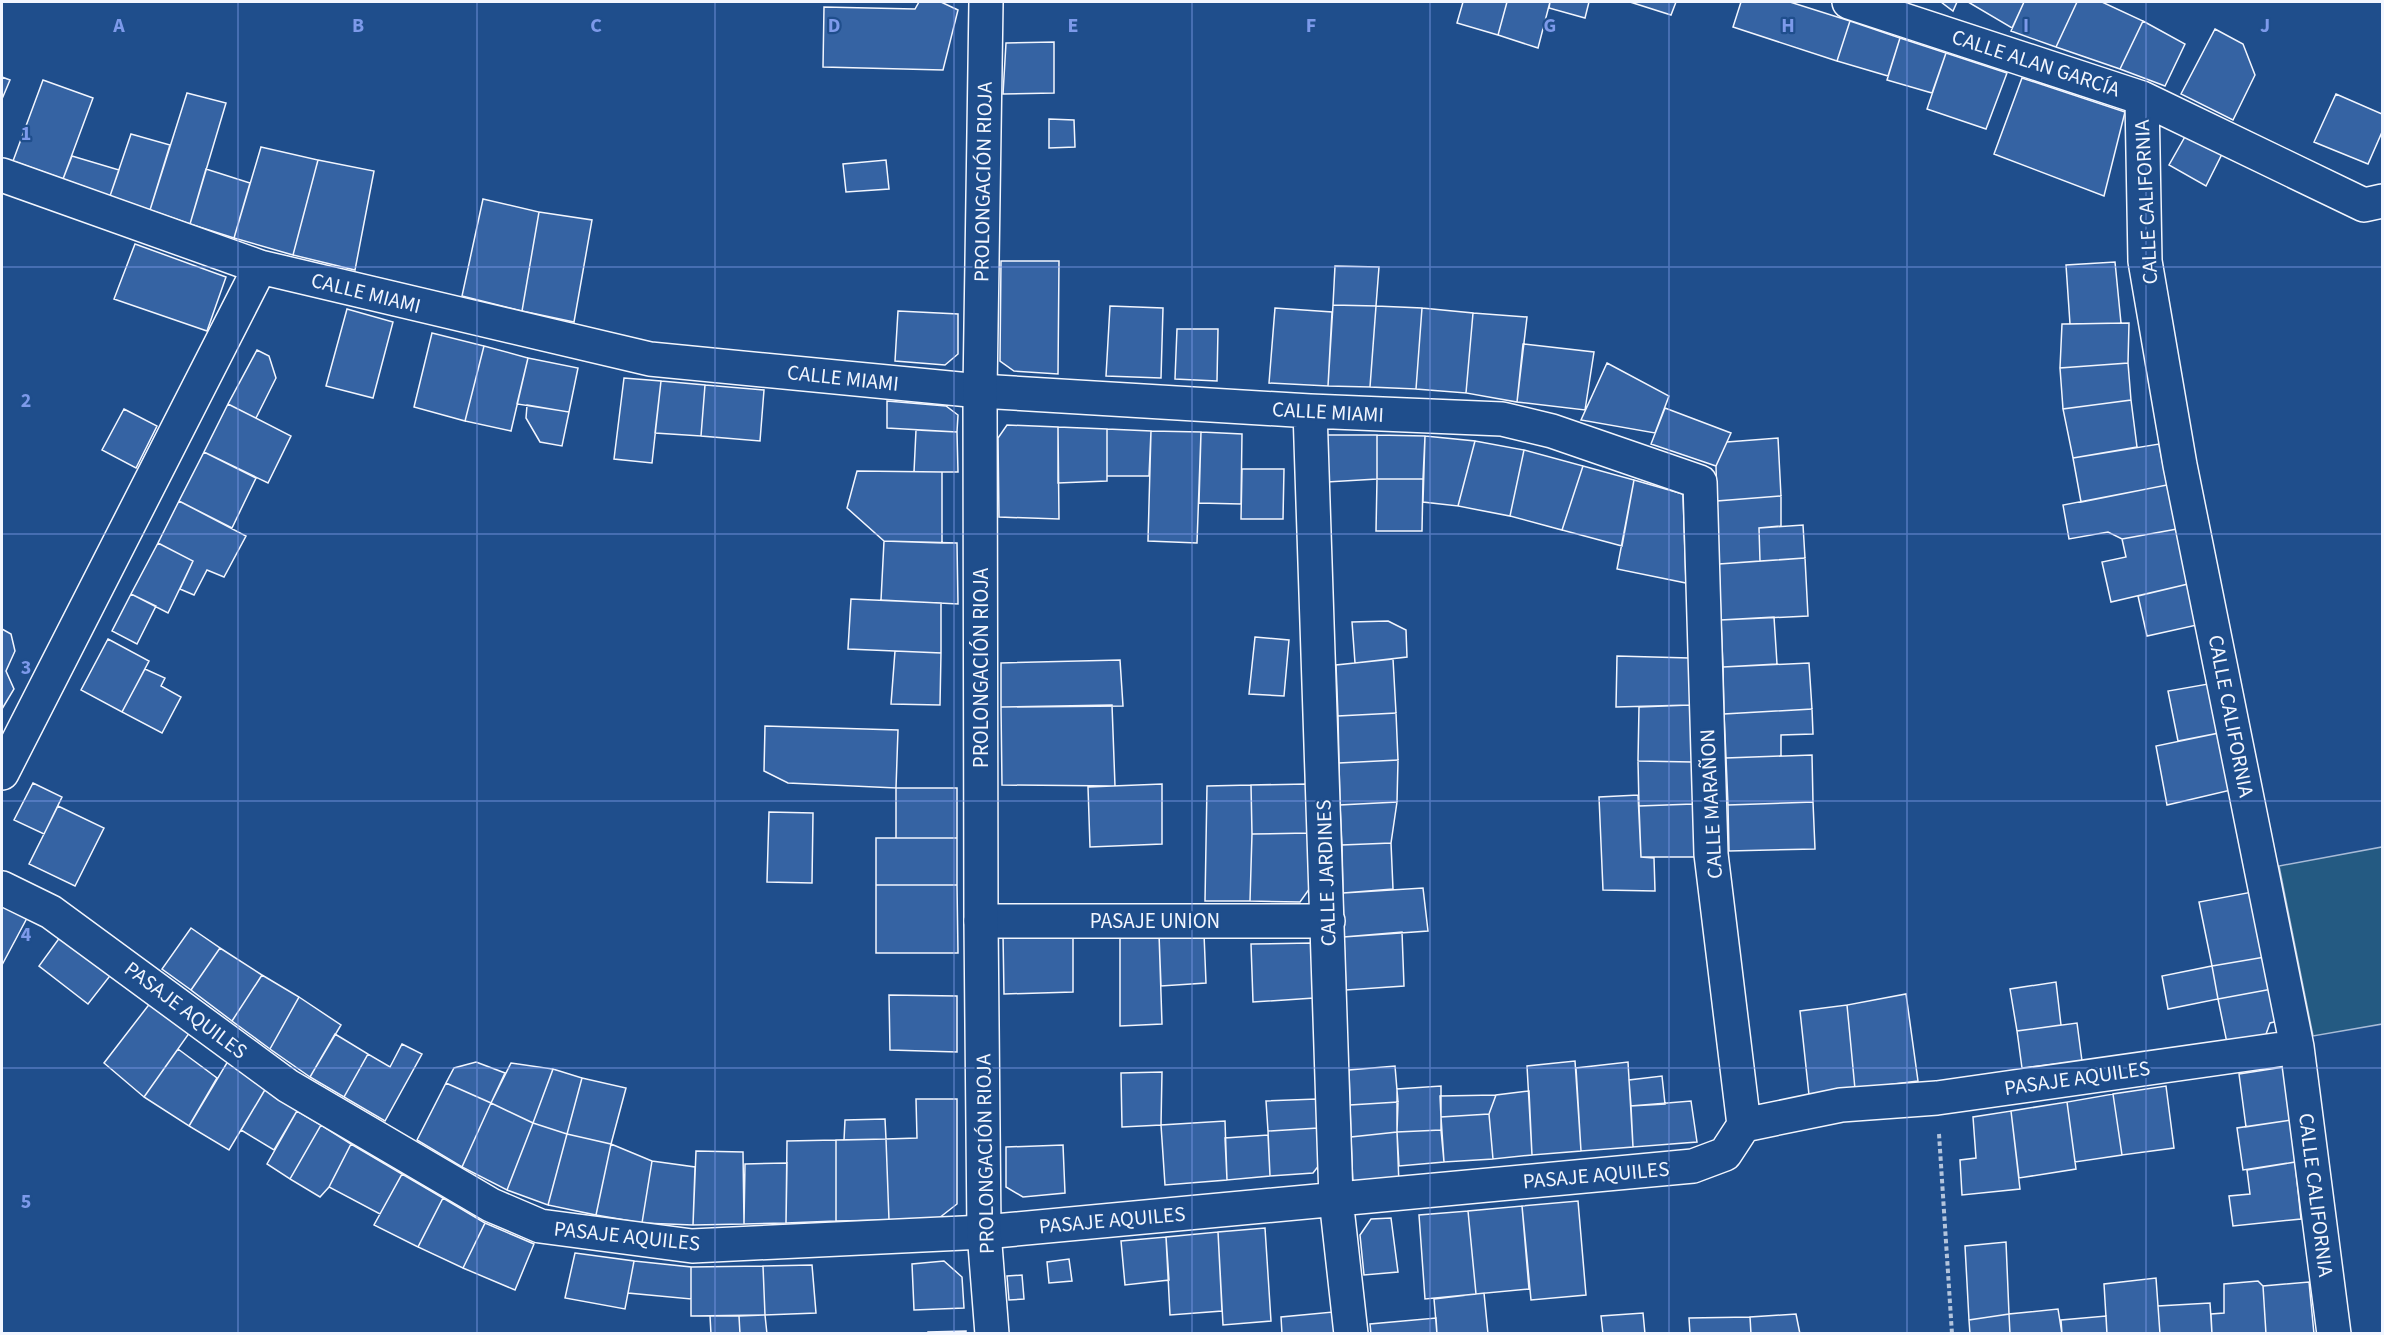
<svg xmlns="http://www.w3.org/2000/svg" width="2384" height="1335" font-family="'Source Sans 3',sans-serif">
<style>
.garden{fill:#245a82;stroke:#a8bbd7;stroke-width:1.5}
.building{fill:#3563a3;stroke:#f2f6ff;stroke-width:1.5}
.lines{fill:none;stroke-linecap:round;stroke-linejoin:round}
.minor-casing{stroke:#f2f6ff;stroke-width:36}
.tertiary-casing{stroke:#f2f6ff;stroke-width:36}
.path{stroke:#b3c4dc;stroke-width:4;stroke-dasharray:4.5 3;stroke-linecap:butt}
.minor{stroke:#1f4e8c;stroke-width:33}
.tertiary{stroke:#1f4e8c;stroke-width:33}
.grid{fill:none;stroke:#7d9aea;stroke-width:1.5;stroke-opacity:0.55}
.labels{text-anchor:middle;stroke-width:4.5;stroke-linejoin:round;paint-order:stroke}
.street-label{font-size:21px;fill:#f2f6ff;stroke:#1f4e8c}
.grid-label{font-size:20px;text-anchor:middle;font-weight:bold;fill:#7d9aea;stroke:#1f4e8c;stroke-width:4.5;stroke-linejoin:round;paint-order:stroke}
</style>
<rect width="100%" height="100%" fill="#1f4e8c"/>
<path class="garden" d="M2382 847V1024L2313 1036 2279 866Z"/>
<path class="building" d="M919 2H941L958 10 943 70 823 67 824 7 915 9Z
M1463 2H1507L1498 35 1457 23Z
M1507 2H1550L1538 48 1498 35Z
M1550 2H1589L1585 18 1549 8Z
M1630 2H1676L1671 15Z
M1741 2H1790L1850 21 1837 61 1733 27Z
M1941 2H1957L1953 11Z
M1968 2H2024L2012 28Z
M2024 2H2077L2056 47 2011 31Z
M2077 2H2102L2143 21 2120 69 2056 47Z
M1850 21 1900 38 1888 76 1837 61Z
M2143 21 2185 44 2165 86 2120 69Z
M2215 29 2243 44 2255 75 2233 120 2181 94Z
M1900 38 1946 53 1932 93 1887 80Z
M1054 42V93L1003 94 1006 43Z
M1946 53 2007 73 1986 129 1927 109Z
M2 77 10 80 2 99Z
M2022 78 2125 112 2104 196 1994 154Z
M43 80 93 98 63 179 13 161Z
M187 93 226 103 190 224 150 210Z
M2336 94 2382 114V132L2368 164 2314 142Z
M1049 119 1074 120 1075 147 1049 148Z
M131 134 170 145 150 210 110 196Z
M2186 135 2223 152 2206 186 2169 165Z
M261 147 318 160 293 255 234 238Z
M72 156 119 170 110 196 63 179Z
M318 160 374 171 355 270 293 255Z
M886 160 889 189 846 192 843 164Z
M206 169 250 183 234 238 190 224Z
M483 199 539 212 522 311 462 296Z
M539 212 592 220 574 322 522 311Z
M135 244 226 277 207 331 114 299Z
M1001 261H1059L1058 374 1014 371 1000 361Z
M2115 262 2121 323 2070 324 2066 265Z
M1335 266 1379 267 1376 306 1333 305Z
M1333 305 1376 306 1370 387 1328 386Z
M1110 306 1163 308 1161 378 1106 376Z
M1376 306 1422 308 1416 389 1370 387Z
M1275 308 1332 312 1328 386 1269 383Z
M1422 308 1473 313 1466 393 1416 389Z
M347 309 393 322 373 398 326 386Z
M898 311 958 314V354L945 365 895 361Z
M1473 313 1527 317 1517 402 1466 393Z
M2129 323 2128 363 2060 368 2062 324Z
M1177 329H1218L1217 381 1175 379Z
M432 333 484 346 465 421 414 407Z
M1523 344 1594 352 1585 410 1517 402Z
M484 346 528 358 511 431 465 421Z
M257 350 269 356 276 378 256 418 228 404Z
M528 358 578 368 569 412 517 404Z
M1607 363 1669 396 1655 433 1581 420Z
M2128 363 2131 400 2063 409 2060 368Z
M624 378 661 381 652 463 614 459Z
M661 381 705 385 701 436 655 433Z
M705 385 764 390 760 441 701 436Z
M2131 400 2137 447 2073 458 2063 409Z
M887 401 946 406 958 415 957 432 887 428Z
M228 404 291 436 268 483 204 452Z
M527 405 569 412 562 446 540 442 526 418Z
M1665 408 1731 433 1716 466 1651 444Z
M124 409 157 426 136 468 102 450Z
M1007 425 1058 427 1059 519 999 517 998 438Z
M1058 427 1107 429V481L1058 483Z
M1107 429 1151 431 1149 476H1107Z
M916 430 957 432 958 472H914Z
M1151 431 1201 432 1197 543 1148 541Z
M1201 432 1242 434 1241 504 1199 503Z
M1324 435H1377V479L1327 482Z
M1377 435 1425 436 1423 479H1377Z
M1425 436 1475 441 1458 506 1423 502Z
M1778 438 1781 496 1717 501 1716 466 1727 442Z
M1475 441 1524 450 1510 516 1458 506Z
M2159 444 2167 485 2081 502 2073 458Z
M1524 450 1583 466 1562 530 1510 516Z
M204 452 256 478 232 528 179 501Z
M1583 466 1634 480 1622 546 1562 530Z
M1242 469H1284L1283 519H1241Z
M857 471 942 472V543L884 541 847 508Z
M1377 479H1423L1422 531H1376Z
M1634 480 1683 494 1686 583 1617 569Z
M2167 485 2177 529 2122 539 2108 532 2069 539 2063 505Z
M1781 496V526L1759 528 1760 561 1719 564 1717 501Z
M179 501 246 536 224 577 207 570 194 595 180 589 193 561 158 543Z
M1803 525 1805 558 1760 561 1759 528Z
M2177 529 2188 584 2111 602 2102 562 2126 557 2122 539Z
M884 541 957 543 958 604 881 600Z
M158 543 193 561 168 613 131 594Z
M1805 558 1808 616 1721 620 1719 564Z
M2188 584 2197 625 2147 636 2138 596Z
M131 594 156 606 137 644 112 631Z
M851 599 941 603V653L848 649Z
M1774 617 1777 664 1723 667 1721 620Z
M1388 621 1406 630 1407 657 1355 663 1352 622Z
M2 629 11 634 15 651 6 671 14 689 2 709Z
M1255 637 1289 640 1284 696 1249 694Z
M108 639 149 661 122 712 81 690Z
M895 651 941 653 940 705 891 704Z
M1617 656 1689 658 1690 705 1616 707Z
M1393 659 1396 713 1338 716 1336 665Z
M1120 660 1123 706 1001 707V663Z
M1809 663 1812 709 1724 714 1723 667Z
M145 669 165 678 161 686 181 697 162 733 122 712Z
M2208 684 2219 733 2178 741 2168 691Z
M1112 705 1115 786 1002 785 1001 707Z
M1690 705 1692 762 1638 761 1639 707Z
M1812 709 1813 734 1781 735V756L1726 758 1724 714Z
M1396 713 1398 760 1339 763 1338 716Z
M765 726 898 730 896 788 788 783 764 771Z
M2219 733 2231 790 2167 805 2156 746Z
M1812 755 1813 802 1728 805 1726 758Z
M1398 760 1397 802 1340 805 1339 763Z
M1638 761 1692 762 1693 804 1639 806Z
M33 783 62 797 44 834 14 820Z
M1162 784V844L1090 847 1088 787Z
M1307 784 1308 833 1252 834 1251 785Z
M1251 785 1252 834 1250 901H1205L1207 786Z
M896 788H957V838H896Z
M1638 795 1641 857 1654 858 1655 891 1603 890 1599 797Z
M1397 802 1391 843 1342 845 1340 805Z
M1813 802 1815 849 1729 851 1728 805Z
M1693 804 1695 857H1641L1639 806Z
M58 806 104 828 75 886 29 864Z
M769 812 813 813 812 883 767 882Z
M1308 833 1310 888 1300 902 1250 901 1252 834Z
M876 838H957V885H876Z
M1391 843 1393 889 1343 893 1342 845Z
M876 885H957L958 953H876Z
M1423 888 1428 931 1344 937 1343 893Z
M2252 892 2265 957 2212 966 2199 902Z
M2 905 27 918 2 965Z
M191 928 220 948 191 990 162 969Z
M1402 932 1404 986 1346 990 1344 937Z
M63 933 113 972 88 1004 39 966Z
M1159 934H1204L1206 983 1161 986Z
M1159 934 1162 1024 1120 1026V935Z
M1003 935H1073V992L1004 994Z
M1312 943 1314 998 1253 1002 1251 944Z
M220 948 262 975 232 1021 191 990Z
M2265 957 2272 989 2218 999 2212 966Z
M2212 966 2218 999 2168 1009 2162 976Z
M262 975 299 997 270 1049 232 1021Z
M2056 982 2061 1025 2017 1031 2010 989Z
M2272 989 2279 1021 2270 1023 2265 1037 2227 1043 2218 999Z
M1906 994 1918 1081 1855 1089 1847 1005Z
M889 995 957 996V1052L890 1050Z
M299 997 341 1025 310 1077 270 1049Z
M151 1002 190 1032 144 1097 104 1063Z
M1847 1005 1855 1089 1809 1095 1800 1011Z
M2077 1023 2082 1061 2022 1068 2017 1031Z
M335 1034 368 1054 344 1097 310 1077Z
M402 1044 422 1054 385 1121 344 1097 368 1054 390 1067Z
M178 1049 217 1078 189 1126 144 1097Z
M228 1061 266 1088 229 1150 189 1126Z
M1575 1061 1581 1151 1532 1155 1527 1066Z
M476 1062 505 1073 491 1103 446 1083 454 1068Z
M1628 1062 1633 1147 1581 1151 1576 1068Z
M511 1063 553 1069 533 1123 491 1103Z
M1395 1066 1398 1102 1350 1105 1349 1070Z
M2284 1067 2291 1120 2246 1127 2239 1074Z
M553 1069 582 1078 567 1134 533 1123Z
M1162 1072 1161 1125 1122 1127 1121 1073Z
M1662 1076 1665 1104 1631 1106 1629 1080Z
M582 1078 626 1088 611 1144 567 1134Z
M446 1083 491 1103 462 1167 417 1140Z
M1441 1086V1130L1397 1132V1089Z
M2166 1086 2174 1148 2122 1155 2113 1094Z
M266 1088 297 1111 274 1150 241 1130Z
M1529 1091 1532 1155 1493 1159 1489 1114 1496 1095Z
M2113 1094 2122 1155 2075 1162 2067 1102Z
M1496 1095 1489 1114 1441 1117 1440 1096Z
M916 1099H957V1204L939 1218 889 1220 886 1139 917 1138Z
M1317 1099 1318 1128 1268 1131 1266 1101Z
M1691 1101 1697 1142 1633 1147 1631 1106Z
M1398 1102 1397 1132 1351 1137 1350 1105Z
M2067 1102 2076 1169 2019 1178 2011 1111Z
M491 1103 533 1123 507 1190 462 1167Z
M297 1111 321 1125 290 1179 267 1164Z
M2011 1111 2020 1189 1962 1195 1960 1160 1976 1158 1973 1117Z
M1489 1114 1493 1159 1444 1162 1441 1117Z
M885 1119 886 1139 844 1140 845 1120Z
M2291 1120 2295 1162 2243 1170 2237 1128Z
M1225 1121 1227 1180 1165 1185 1161 1125Z
M533 1123 567 1134 548 1205 507 1190Z
M321 1125 351 1144 329 1187 320 1197 290 1179Z
M1318 1128 1320 1164 1313 1173 1270 1176 1268 1131Z
M1441 1130 1444 1162 1399 1166 1397 1132Z
M1397 1132 1399 1185 1353 1187 1351 1137Z
M567 1134 611 1144 596 1215 548 1205Z
M1268 1135 1270 1176 1227 1180 1225 1138Z
M886 1139 889 1220 836 1221V1140Z
M836 1140V1221L786 1223 787 1141Z
M351 1144 402 1174 380 1214 329 1187Z
M611 1144 652 1161 642 1223 596 1215Z
M1063 1145 1065 1193 1023 1197 1006 1187V1147Z
M696 1151 743 1152 744 1224 693 1225Z
M652 1161 695 1167 693 1225 642 1223Z
M2295 1162 2301 1219 2233 1226 2229 1196 2250 1194 2247 1170Z
M787 1163 786 1223 744 1224 745 1164Z
M402 1174 443 1198 418 1247 374 1225Z
M443 1198 485 1223 463 1268 418 1247Z
M1578 1201 1586 1295 1531 1300 1522 1206Z
M1522 1206 1529 1289 1476 1294 1468 1211Z
M1468 1211 1476 1294 1425 1299 1419 1215Z
M1391 1218 1398 1272 1364 1275 1360 1235 1371 1219Z
M485 1223 534 1244 515 1290 463 1268Z
M1265 1228 1271 1321 1223 1325 1218 1232Z
M1218 1232 1222 1311 1170 1315 1166 1237Z
M1166 1237 1169 1280 1125 1285 1121 1241Z
M2006 1242 2009 1314 1969 1320 1965 1246Z
M575 1253 634 1261 625 1309 565 1298Z
M1069 1259 1072 1281 1049 1283 1047 1262Z
M634 1261 691 1267V1299L628 1293Z
M944 1261 962 1277 964 1308 914 1310 912 1264Z
M812 1265 816 1313 765 1315 763 1266Z
M763 1266 765 1315 691 1316V1267Z
M1022 1275 1024 1299 1009 1300 1007 1276Z
M2156 1278 2160 1334H2107L2104 1284Z
M2258 1281 2263 1286 2266 1334H2212L2211 1314 2224 1313V1284Z
M2309 1282 2314 1334H2266L2263 1286Z
M1484 1293 1488 1334H1437L1434 1299Z
M2210 1303 2212 1334H2160L2158 1306Z
M2058 1309 2062 1334H2010L2009 1314Z
M1333 1312 1336 1334H1282L1281 1317Z
M1643 1313 1645 1334H1603L1601 1316Z
M1796 1314 1800 1334H1751L1750 1317Z
M2009 1314 2010 1334H1970L1969 1320Z
M765 1315 767 1334H740L739 1316Z
M710 1316H739L740 1334H711Z
M2106 1316 2107 1334H2062L2061 1320Z
M1750 1317 1751 1334H1690L1689 1318Z
M1436 1318 1437 1334H1371L1370 1324Z
M966 1331V1334H928V1332Z"/>
<g class="lines">
<g class="minor-casing">
<path id="minor" d="M1849 2 2142 98 2364 205 2382 201
M2142 98 2145 261 2180 465 2297 1047 2334 1334
M2 175 260 267 650 359 980 391 1310 411 1502 419 1552 431 1700 482 1711 854 1744 1125
M1310 411 1336 1199 1351 1334
M2 773 260 267
M2 888 51 912 288 1086 491 1205 540 1226 692 1246 984 1232 1693 1166 1725 1154 1744 1125 1841 1105 1937 1098 2297 1047
M981 921H1328"/>
</g>
<g class="tertiary-casing">
<path id="tertiary" d="M986 2 980 391 981 921 984 1232 992 1334"/>
</g>
<path class="path" d="M1939 1134 1952 1334"/>
<use href="#minor" class="minor"/>
<use href="#tertiary" class="tertiary"/>
</g>
<path class="grid" d="M238 2V1334M477 2V1334M715 2V1334M954 2V1334M1192 2V1334M1430 2V1334M1669 2V1334M1907 2V1334M2146 2V1334M2 267H2382M2 534H2382M2 801H2382M2 1068H2382"/>
<g class="labels">
<g class="street-label">
<text transform="translate(2036 63) rotate(18)" y="7">CALLE ALAN GARCÍA</text>
<text transform="translate(983 182) rotate(-89)" y="7">PROLONGACIÓN RIOJA</text>
<text transform="translate(2146 202) rotate(-93)" y="7">CALLE CALIFORNIA</text>
<text transform="translate(366 293) rotate(14)" y="7">CALLE MIAMI</text>
<text transform="translate(843 378) rotate(6)" y="7">CALLE MIAMI</text>
<text transform="translate(1328 412) rotate(3)" y="7">CALLE MIAMI</text>
<text transform="translate(981 668) rotate(-90)" y="7">PROLONGACIÓN RIOJA</text>
<text transform="translate(2231 716) rotate(79)" y="7">CALLE CALIFORNIA</text>
<text transform="translate(1711 804) rotate(-93)" y="7">CALLE MARAÑON</text>
<text transform="translate(1326 873) rotate(-92)" y="7">CALLE JARDINES</text>
<text x="1155" y="928">PASAJE UNION</text>
<text transform="translate(186 1010) rotate(37)" y="7">PASAJE AQUILES</text>
<text transform="translate(2077 1078) rotate(-8)" y="7">PASAJE AQUILES</text>
<text transform="translate(985 1154) rotate(-91)" y="7">PROLONGACIÓN RIOJA</text>
<text transform="translate(1596 1175) rotate(-5)" y="7">PASAJE AQUILES</text>
<text transform="translate(2316 1195) rotate(83)" y="7">CALLE CALIFORNIA</text>
<text transform="translate(1112 1220) rotate(-5)" y="7">PASAJE AQUILES</text>
<text transform="translate(627 1236) rotate(6)" y="7">PASAJE AQUILES</text>
</g>
</g>
<g class="grid-label">
<text x="119" y="32">A</text>
<text x="358" y="32">B</text>
<text x="596" y="32">C</text>
<text x="834" y="32">D</text>
<text x="1073" y="32">E</text>
<text x="1311" y="32">F</text>
<text x="1550" y="32">G</text>
<text x="1788" y="32">H</text>
<text x="2026" y="32">I</text>
<text x="2265" y="32">J</text>
<text x="26" y="140">1</text>
<text x="26" y="407">2</text>
<text x="26" y="674">3</text>
<text x="26" y="941">4</text>
<text x="26" y="1208">5</text>
</g>
<rect width="2384" height="1335" fill="none" stroke="#f2f6ff" stroke-width="6"/>
</svg>
